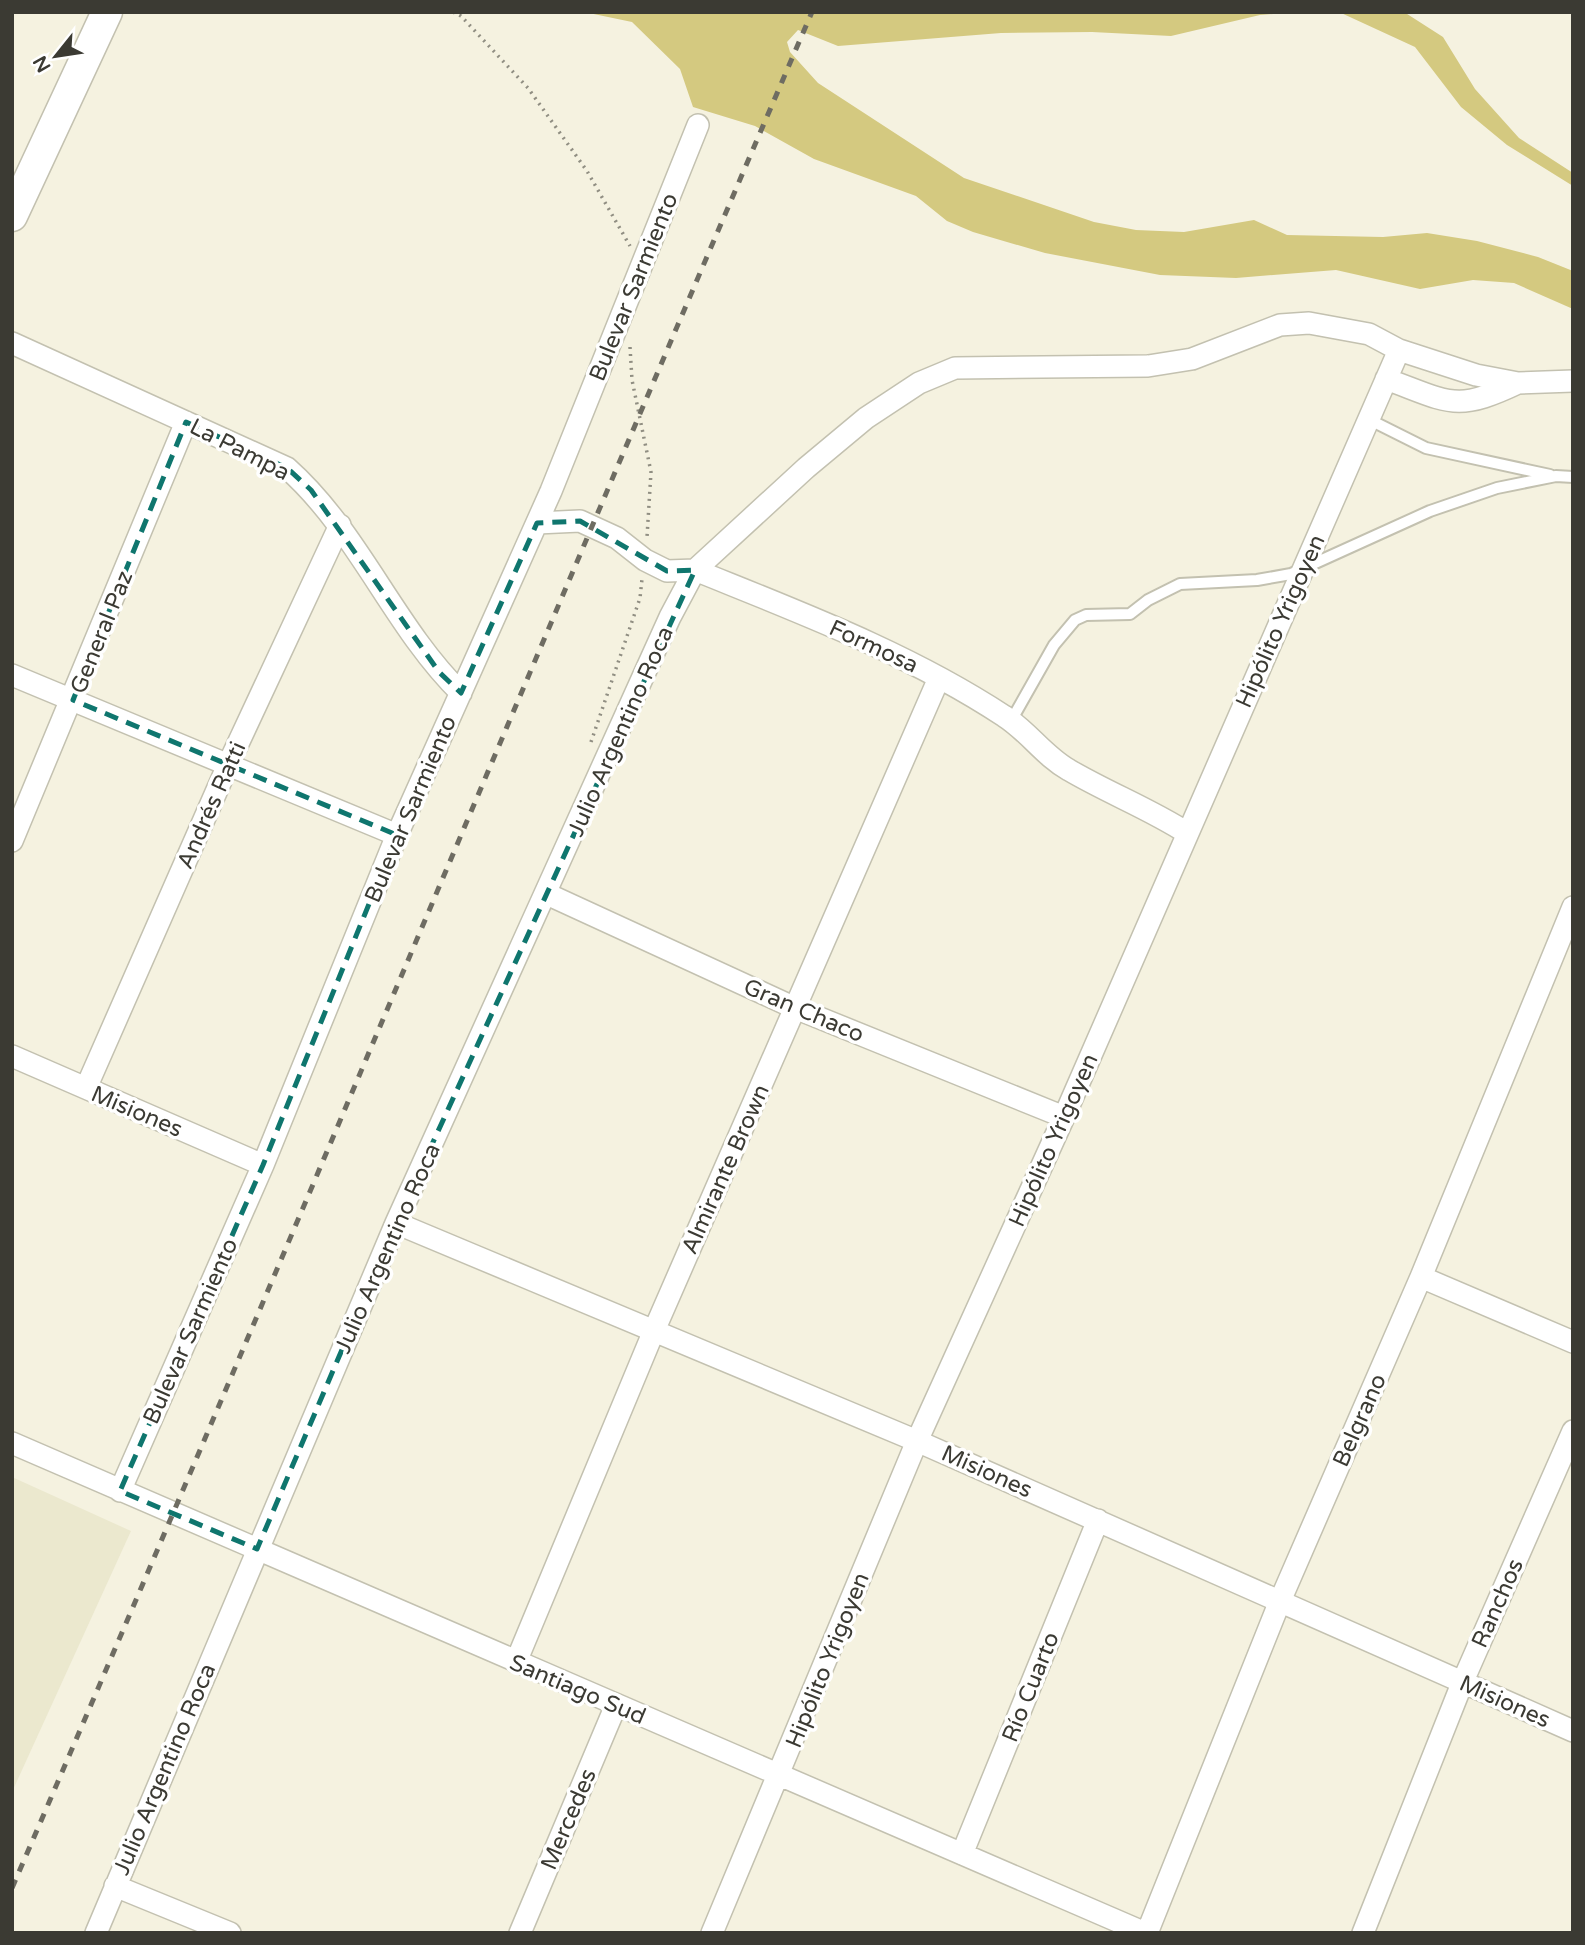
<svg xmlns="http://www.w3.org/2000/svg" width="1585" height="1945" font-family="'Varela Round',sans-serif">
<style>
.built{fill:#ebe8ce}
.water{fill:#d4c980}
.lines{fill:none;stroke-linecap:round;stroke-linejoin:round}
.lane-casing{stroke:#c3c1b0;stroke-width:14}
.street-casing{stroke:#c3c1b0;stroke-width:24}
.secondary-casing{stroke:#c3c1b0;stroke-width:33}
.path{stroke:#908e82;stroke-width:3.5;stroke-dasharray:2 5;stroke-linecap:butt}
.lane{stroke:#fff;stroke-width:10}
.street{stroke:#fff;stroke-width:21}
.secondary{stroke:#fff;stroke-width:30}
.rail{stroke:#6e6c62;stroke-width:5;stroke-dasharray:9 9;stroke-linecap:butt}
.marked{fill:none;stroke:#0f766e;stroke-width:5;stroke-dasharray:14 9;stroke-linejoin:round}
.labels{text-anchor:middle;stroke-width:7;stroke-linejoin:round;paint-order:stroke}
.street-label{font-size:23px;fill:#3b3a33;stroke:#fff}
</style>
<rect width="100%" height="100%" fill="#f5f2e0"/>
<path class="built" d="M12 1477 131 1531 12 1792Z"/>
<path class="water" d="M584 12H1298L1260 15 1171 36 1092 32 1001 33 838 46 798 30 787 42 790 52 818 83 964 178 1094 222 1136 230 1184 232 1254 220 1287 235 1383 237 1427 233 1477 241 1538 257 1573 271V309L1514 283 1473 280 1420 289 1336 270 1236 278 1160 275 1045 253 973 232 947 221 916 196 814 159 755 126 693 107 680 69 632 22Z
M1339 12H1404L1443 37 1475 89 1519 138 1573 173V186L1507 145 1461 107 1415 47Z"/>
<g class="lines">
<g class="lane-casing">
<path id="lane" d="M1368 419 1426 448 1550 475
M1011 721 1054 645 1075 620 1086 615 1130 614 1148 600 1180 584 1257 580 1291 574 1430 511 1497 488 1556 476 1573 477"/>
</g>
<g class="street-casing">
<path id="street" d="M12 343 287 468C359 532 393 626 461 693
M1386 379C1449 402 1455 413 1518 383
M537 523 580 521 617 538 645 560 667 571 695 570C801 613 908 653 1004 716 1028 731 1044 756 1069 770 1108 793 1150 809 1187 833
M12 675 397 835
M12 841 186 422
M547 894 795 1008 1064 1117
M12 1056 263 1165
M86 1088 228 765 340 525
M396 1223 917 1441 1573 1731
M1421 1277 1573 1342
M12 1443 1145 1933
M120 1491 263 1165 397 835 551 491 698 125
M516 1662 653 1333 939 678
M962 1854 1098 1520
M115 1886 230 1933
M96 1933 396 1223 670 617 695 570 806 468 866 418 919 383 955 368 1148 366 1192 359 1280 325 1309 323 1369 334 1399 350 1476 375 1518 383 1573 381
M520 1933 616 1705
M712 1933 917 1441 1064 1117 1399 350
M1147 1933 1280 1601 1421 1277 1573 907
M1363 1933 1463 1681 1573 1431"/>
</g>
<g class="secondary-casing">
<path id="secondary" d="M12 216 107 12"/>
</g>
<path class="path" d="M453 12 461 16 528 88 587 171 630 246
M630 347 632 380 651 472 647 537
M591 742 640 598 642 579"/>
<use href="#lane" class="lane"/>
<use href="#street" class="street"/>
<use href="#secondary" class="secondary"/>
<path class="rail" d="M12 1888C282 1264 543 636 812 12"/>
</g>
<path class="marked" d="M186 422 287 468 311 490 439 672 461 693 537 523 580 521 667 571 695 570 396 1223 257 1549 120 1491 263 1165 397 835 73 700Z"/>
<g class="labels">
<g class="street-label">
<text transform="translate(633 287) rotate(-68)" y="8">Bulevar Sarmiento</text>
<text transform="translate(240 449) rotate(27)" y="8">La Pampa</text>
<text transform="translate(1280 621) rotate(-66)" y="8">Hipólito Yrigoyen</text>
<text transform="translate(101 632) rotate(-68)" y="8">General Paz</text>
<text transform="translate(874 646) rotate(25)" y="8">Formosa</text>
<text transform="translate(620 731) rotate(-66)" y="8">Julio Argentino Roca</text>
<text transform="translate(211 805) rotate(-66)" y="8">Andrés Ratti</text>
<text transform="translate(410 809) rotate(-67)" y="8">Bulevar Sarmiento</text>
<text transform="translate(804 1010) rotate(23)" y="8">Gran Chaco</text>
<text transform="translate(137 1111) rotate(23)" y="8">Misiones</text>
<text transform="translate(1053 1140) rotate(-66)" y="8">Hipólito Yrigoyen</text>
<text transform="translate(725 1169) rotate(-66)" y="8">Almirante Brown</text>
<text transform="translate(387 1248) rotate(-66)" y="8">Julio Argentino Roca</text>
<text transform="translate(190 1331) rotate(-66)" y="8">Bulevar Sarmiento</text>
<text transform="translate(1359 1420) rotate(-66)" y="8">Belgrano</text>
<text transform="translate(987 1471) rotate(24)" y="8">Misiones</text>
<text transform="translate(1497 1603) rotate(-66)" y="8">Ranchos</text>
<text transform="translate(827 1660) rotate(-68)" y="8">Hipólito Yrigoyen</text>
<text transform="translate(1030 1687) rotate(-68)" y="8">Río Cuarto</text>
<text transform="translate(578 1689) rotate(23)" y="8">Santiago Sud</text>
<text transform="translate(1505 1701) rotate(24)" y="8">Misiones</text>
<text transform="translate(164 1769) rotate(-67)" y="8">Julio Argentino Roca</text>
<text transform="translate(568 1819) rotate(-67)" y="8">Mercedes</text>
</g>
</g>
<rect width="1585" height="1945" fill="none" stroke="#3b3a33" stroke-width="28"/>
<g transform="translate(56 56) rotate(240)" stroke="#ffffff" stroke-width="5" paint-order="stroke">
<path d="M0-5L12 26L0 18L-12 26Z" fill="#3b3a33"/>
<text y="-10" font-size="19" font-weight="bold" text-anchor="middle" fill="#3b3a33">N</text>
</g>
</svg>
